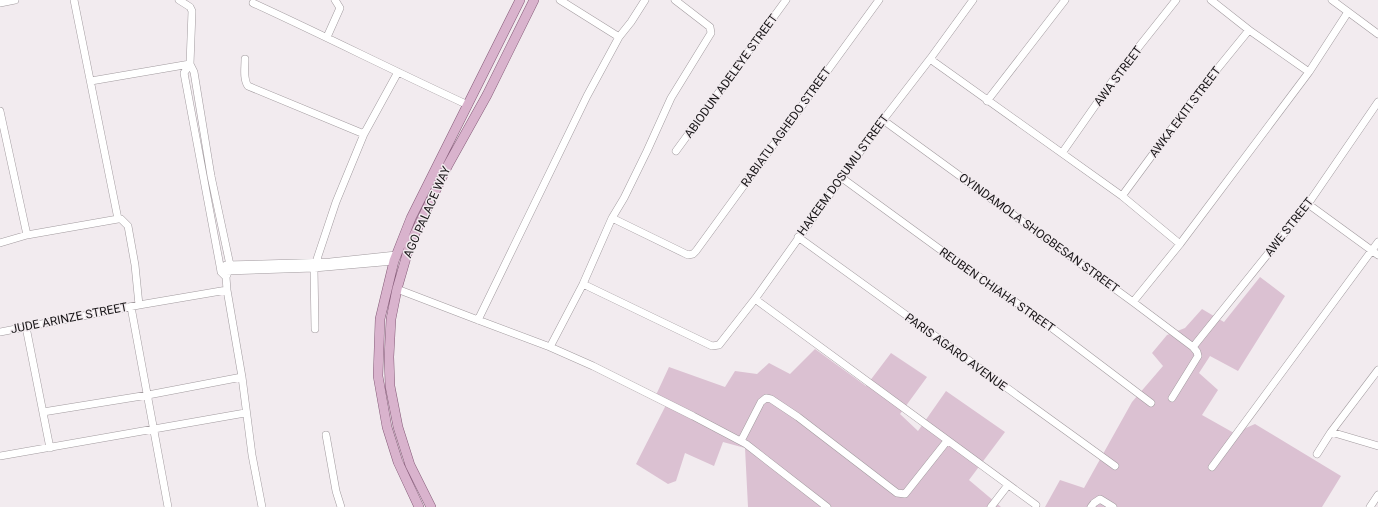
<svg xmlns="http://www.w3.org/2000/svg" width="1378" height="507" font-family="Roboto,sans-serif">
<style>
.green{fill:#dbc1d2}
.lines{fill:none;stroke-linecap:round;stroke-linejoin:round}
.minor-casing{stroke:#a29b9f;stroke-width:8}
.major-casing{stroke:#855b78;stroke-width:10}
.minor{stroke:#fff;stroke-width:7}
.major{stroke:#d9b3cd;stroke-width:9}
.labels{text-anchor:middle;stroke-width:3;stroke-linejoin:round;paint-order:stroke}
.street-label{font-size:12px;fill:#191618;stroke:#f2ebef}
</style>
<rect width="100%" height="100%" fill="#f2ebef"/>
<path class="green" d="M1260 277 1285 296 1238 371 1210 356 1199 373 1218 390 1202 415 1234 433 1255 424 1341 476 1322 507H1045L1060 480 1084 488 1132 402 1163 366 1152 353 1167 335 1185 328 1202 309 1224 322Z
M815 349 866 386 891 353 927 377 900 414 918 431 946 391 1005 432 969 480 1001 507H748L745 448 723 442 714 466 685 453 676 481 668 484 636 464 666 405 656 395 669 367 725 387 735 371 757 374 769 363 790 374Z"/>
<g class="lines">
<g class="minor-casing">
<path id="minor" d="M74 0 118 219H121L128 226 135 265 139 305
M179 0 190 7 192 11 190 64 184 73 220 266 221 272 226 277
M560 0 619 37
M1211 0 1249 30 1309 72
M1332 0 1378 34
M0 3 15 0
M253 3C325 36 396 72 468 105
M327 37 340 8 335 0
M245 59C245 68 243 79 248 86L364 134
M930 59 1122 196 1180 244
M91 81 190 64
M987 101 1065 0
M0 111 27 235
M883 120 1133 302 1193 347 1197 352 1198 356 1172 398
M676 151 786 0
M1062 153 1118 73 1176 0
M842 178 938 248 1044 322 1151 403
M1122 196 1201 89 1249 30
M1308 204 1378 255
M612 218 688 255 693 254 696 251 879 0
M798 237 1115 466
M0 243 27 235 118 219
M226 265 330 262 396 255
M226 271 314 268 394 261
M583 284 712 346 719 345 755 299 883 120 930 59 973 0
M397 289 478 320 550 347 593 366 693 416 746 444 827 507
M227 290 242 377 252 455 262 507
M755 299 1036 505
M1133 302 1180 244 1309 72 1348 12
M131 307 168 507
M478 320 587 96 619 37 631 22 645 0
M26 327 50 448
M315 329 314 268 336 202 364 134 398 72
M0 332 139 305 227 290 226 277 229 270 230 265 211 176 194 72 190 64
M550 347 583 284 612 218 624 198 647 151 671 98 711 33 710 27 675 0
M1193 347 1308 204 1378 102
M43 412 148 395 242 377
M1331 432 1378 370
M326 435 336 491 341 507
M741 441 761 402 766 398 771 399 798 417 897 493 905 494 947 441
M1317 454 1331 432 1378 446
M0 456 245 413
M1212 467 1378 242
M991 507 1008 485
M1091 507 1094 503 1100 499 1113 507
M1370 507 1378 495"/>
</g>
<g class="major-casing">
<path id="major" d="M419 507 398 462 387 427 378 376 380 319 394 261 411 218 520 0
M431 507 410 465 398 427 390 386 389 357 391 319 397 289 410 244 420 223 448 165 487 95 534 0"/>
</g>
<use href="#minor" class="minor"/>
<use href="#major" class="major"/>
</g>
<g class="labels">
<g class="street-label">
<text transform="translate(731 76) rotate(-54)" y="4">ABIODUN ADELEYE STREET</text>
<text transform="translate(1118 76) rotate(-53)" y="4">AWA STREET</text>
<text transform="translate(1185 112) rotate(-53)" y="4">AWKA EKITI STREET</text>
<text transform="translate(786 127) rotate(-54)" y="4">RABIATU AGHEDO STREET</text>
<text transform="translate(843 175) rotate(-54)" y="4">HAKEEM DOSUMU STREET</text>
<text transform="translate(427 212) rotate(-66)" y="4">AGO PALACE WAY</text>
<text transform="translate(1289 227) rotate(-52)" y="4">AWE STREET</text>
<text transform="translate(1039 233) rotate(36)" y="4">OYINDAMOLA SHOGBESAN STREET</text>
<text transform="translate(997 290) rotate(35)" y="4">REUBEN CHIAHA STREET</text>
<text transform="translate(69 318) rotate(-11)" y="4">JUDE ARINZE STREET</text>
<text transform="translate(956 352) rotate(36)" y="4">PARIS AGARO AVENUE</text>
</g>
</g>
</svg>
